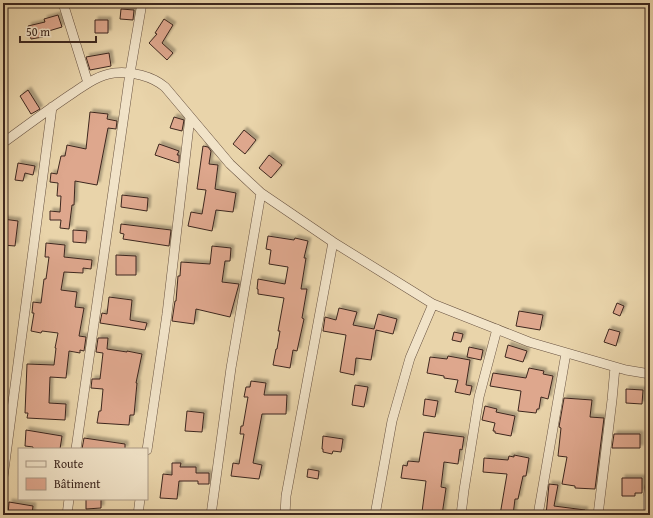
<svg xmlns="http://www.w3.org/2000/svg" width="653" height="518" font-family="'Gentium Book Plus',serif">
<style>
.building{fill:#dea78d;stroke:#3d271e;filter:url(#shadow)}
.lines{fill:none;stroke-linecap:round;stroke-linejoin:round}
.street-casing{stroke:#685241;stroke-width:10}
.street{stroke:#f1e3c8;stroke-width:9}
</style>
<defs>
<filter id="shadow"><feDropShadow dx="3" dy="-3" stdDeviation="1" flood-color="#0004"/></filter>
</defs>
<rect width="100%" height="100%" fill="#e9d4aa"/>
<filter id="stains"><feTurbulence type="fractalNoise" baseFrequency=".005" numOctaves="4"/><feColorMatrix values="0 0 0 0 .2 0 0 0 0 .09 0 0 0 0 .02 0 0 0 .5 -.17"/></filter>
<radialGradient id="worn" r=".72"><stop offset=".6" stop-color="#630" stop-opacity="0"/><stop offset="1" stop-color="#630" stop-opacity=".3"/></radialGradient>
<path class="building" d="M121 9 134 10 133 20 120 19Z
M58 15 62 27 42 33 43 37 31 39 28 26 45 22 44 19Z
M164 19 173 25 162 43 173 53 167 60 149 43 157 34 155 33Z
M95 20H108V33H95Z
M109 53 111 66 90 70 86 57Z
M28 90 40 109 31 114 20 96Z
M90 112 108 114 107 119 117 121 116 129 108 128 97 185 75 181 74 205H72L69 229 60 228 61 220H50V211L60 212 61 196H57L58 183 50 182 51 173 57 174 61 156H65L67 145 86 149Z
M174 117 184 120 182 131 170 128Z
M244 130 256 140 245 154 233 144Z
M159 144 179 151 177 155H179V163L155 155Z
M203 146 208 147 211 151 209 164 218 165 215 189 236 193 233 212 216 210 212 231 188 226 191 212 202 214 206 190 197 189Z
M269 155 282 165 271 178 259 168Z
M18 163 35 166 33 175 25 173 23 181 15 180Z
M122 195 148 198 147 211 121 207Z
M3 219 18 221 15 246 3 245Z
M121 224 171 230 169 246 123 239 124 234 120 233Z
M73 230 87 231 86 243 73 242Z
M268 236 294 240 295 238 308 241 304 258H306L301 289H307L302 318 304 319 297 351 293 350 290 368 273 365 276 349H277L280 331H278L284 298 258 294V289H257L258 279 285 284 288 267 269 264 271 250 266 249Z
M46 243 65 245 64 257 92 260 91 269 83 268V273L64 272 61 290 77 292 75 307 84 308 79 336 86 337 84 351 80 350V353L69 351 66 378 50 377 49 403 66 404 65 420 27 418 28 413H25L27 364 54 365 56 348H55L58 333 42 331 41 333 31 331 34 313H32L33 302 41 303 44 279H46L49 257H45Z
M212 246 231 248 230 261H225L222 282 239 284 230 317 196 309 194 324 172 321 175 301H176L178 276H180L181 262 210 264Z
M116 255 136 256V275H116Z
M109 297 132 300 130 320 147 323 145 330 100 323 102 313 107 314Z
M617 303 624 306 620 316 613 313Z
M339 308 357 312 353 325 374 329 378 314 397 319 393 334 376 330 371 360 356 358 354 375 340 372 346 335 323 331 325 317 336 320Z
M519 311 543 315 540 330 516 326Z
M609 329 620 332 616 346 604 342Z
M454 332 463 334 461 342 452 340Z
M98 338H108L107 349 127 352V351L142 354 136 383H137L134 415H130L129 425 97 423 99 411H101L103 389 91 388 92 379H100L103 353 96 352Z
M508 345 527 351 523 362 505 357Z
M469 347 483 350 481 360 467 357Z
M448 356 470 360 466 385 472 386 470 395 455 392 458 380 444 378V376L427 373 430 357 447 359Z
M529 368 544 371 543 374 553 376 548 399 541 397 539 409H537L536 413 518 411 521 391 490 386 493 373 526 378Z
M251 381 266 383 264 395H287L286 414H262L253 463 262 465 259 479 231 476 233 463 239 464 244 434H240L241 426H243L248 397H244L246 387H250Z
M355 385 368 387 364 407 352 405Z
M626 389 643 390 642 404 626 403Z
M564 398 592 400 590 417 604 418 595 489 575 488V486L562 484 567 457 558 456 561 428 559 427Z
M425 399 438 401 435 417 423 415Z
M485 406 497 409 496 412 515 416 511 436 495 433V431H493L495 423 482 420Z
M187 411 204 413 202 432 185 431Z
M26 430 62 436 60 449H33V447L25 446Z
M424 432 464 437 462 450 460 449 458 464 444 462 441 487 446 488 442 515 422 512 426 481 401 478 403 465 407 466 408 461 419 462Z
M614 434H640V448H612Z
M323 436 343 439 341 452 333 451 332 454 323 452V449H322Z
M84 438 125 444V449H82Z
M514 455 529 458 526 476H523L518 499H515L513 515H500L507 474 483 472 484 458 508 460 509 456 514 457Z
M172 463H181L180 467H196V473H209V484H198V481H179L177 499 160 498 163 474 172 475Z
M308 469 319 471 318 479 307 477Z
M622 478H642V493H635V496H622Z
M549 484 558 485 554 506 585 510 584 515H546Z
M86 499H101V508L86 509Z
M9 502 33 506 32 515H8Z"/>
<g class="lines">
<g class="street-casing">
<path id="street" d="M63 3 88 83
M3 143C26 126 49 109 73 93 85 85 98 75 114 73 131 71 152 76 165 87L230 164 261 193 333 242 433 304 529 342 626 370 650 374
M76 449 130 73 142 3
M147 450 167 314 190 117
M3 477 52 107
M67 515 69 499
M138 515 140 499
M211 515 231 368 261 193
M285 515 286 496 333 242
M375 515 392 421 410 358 433 304
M461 515 464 490 479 397 497 329
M538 515 566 353
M598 515 612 400 615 367
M648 515V497L650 484"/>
</g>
<use href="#street" class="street"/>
</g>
<rect width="653" height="518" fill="none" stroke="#e9d4aa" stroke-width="16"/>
<rect x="4" y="4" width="645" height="510" fill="none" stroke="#3d271e" stroke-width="2"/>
<rect x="8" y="8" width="637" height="502" fill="none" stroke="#3d271e"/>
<rect x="18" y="448" width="130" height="52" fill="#f1e3c8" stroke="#a99884"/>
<rect x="26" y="461" width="20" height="6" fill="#f1e3c8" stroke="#a99884"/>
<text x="54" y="468" font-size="12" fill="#3d271e">Route</text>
<rect x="26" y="478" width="20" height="12" fill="#dea78d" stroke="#a99884"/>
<text x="54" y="488" font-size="12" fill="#3d271e">Bâtiment</text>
<path d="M20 36v6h76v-6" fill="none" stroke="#3d271e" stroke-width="2"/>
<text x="26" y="36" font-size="12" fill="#3d271e" stroke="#f1e3c8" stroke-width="3" paint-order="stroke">50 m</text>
<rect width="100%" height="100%" filter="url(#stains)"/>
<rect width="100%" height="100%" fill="url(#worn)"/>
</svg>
